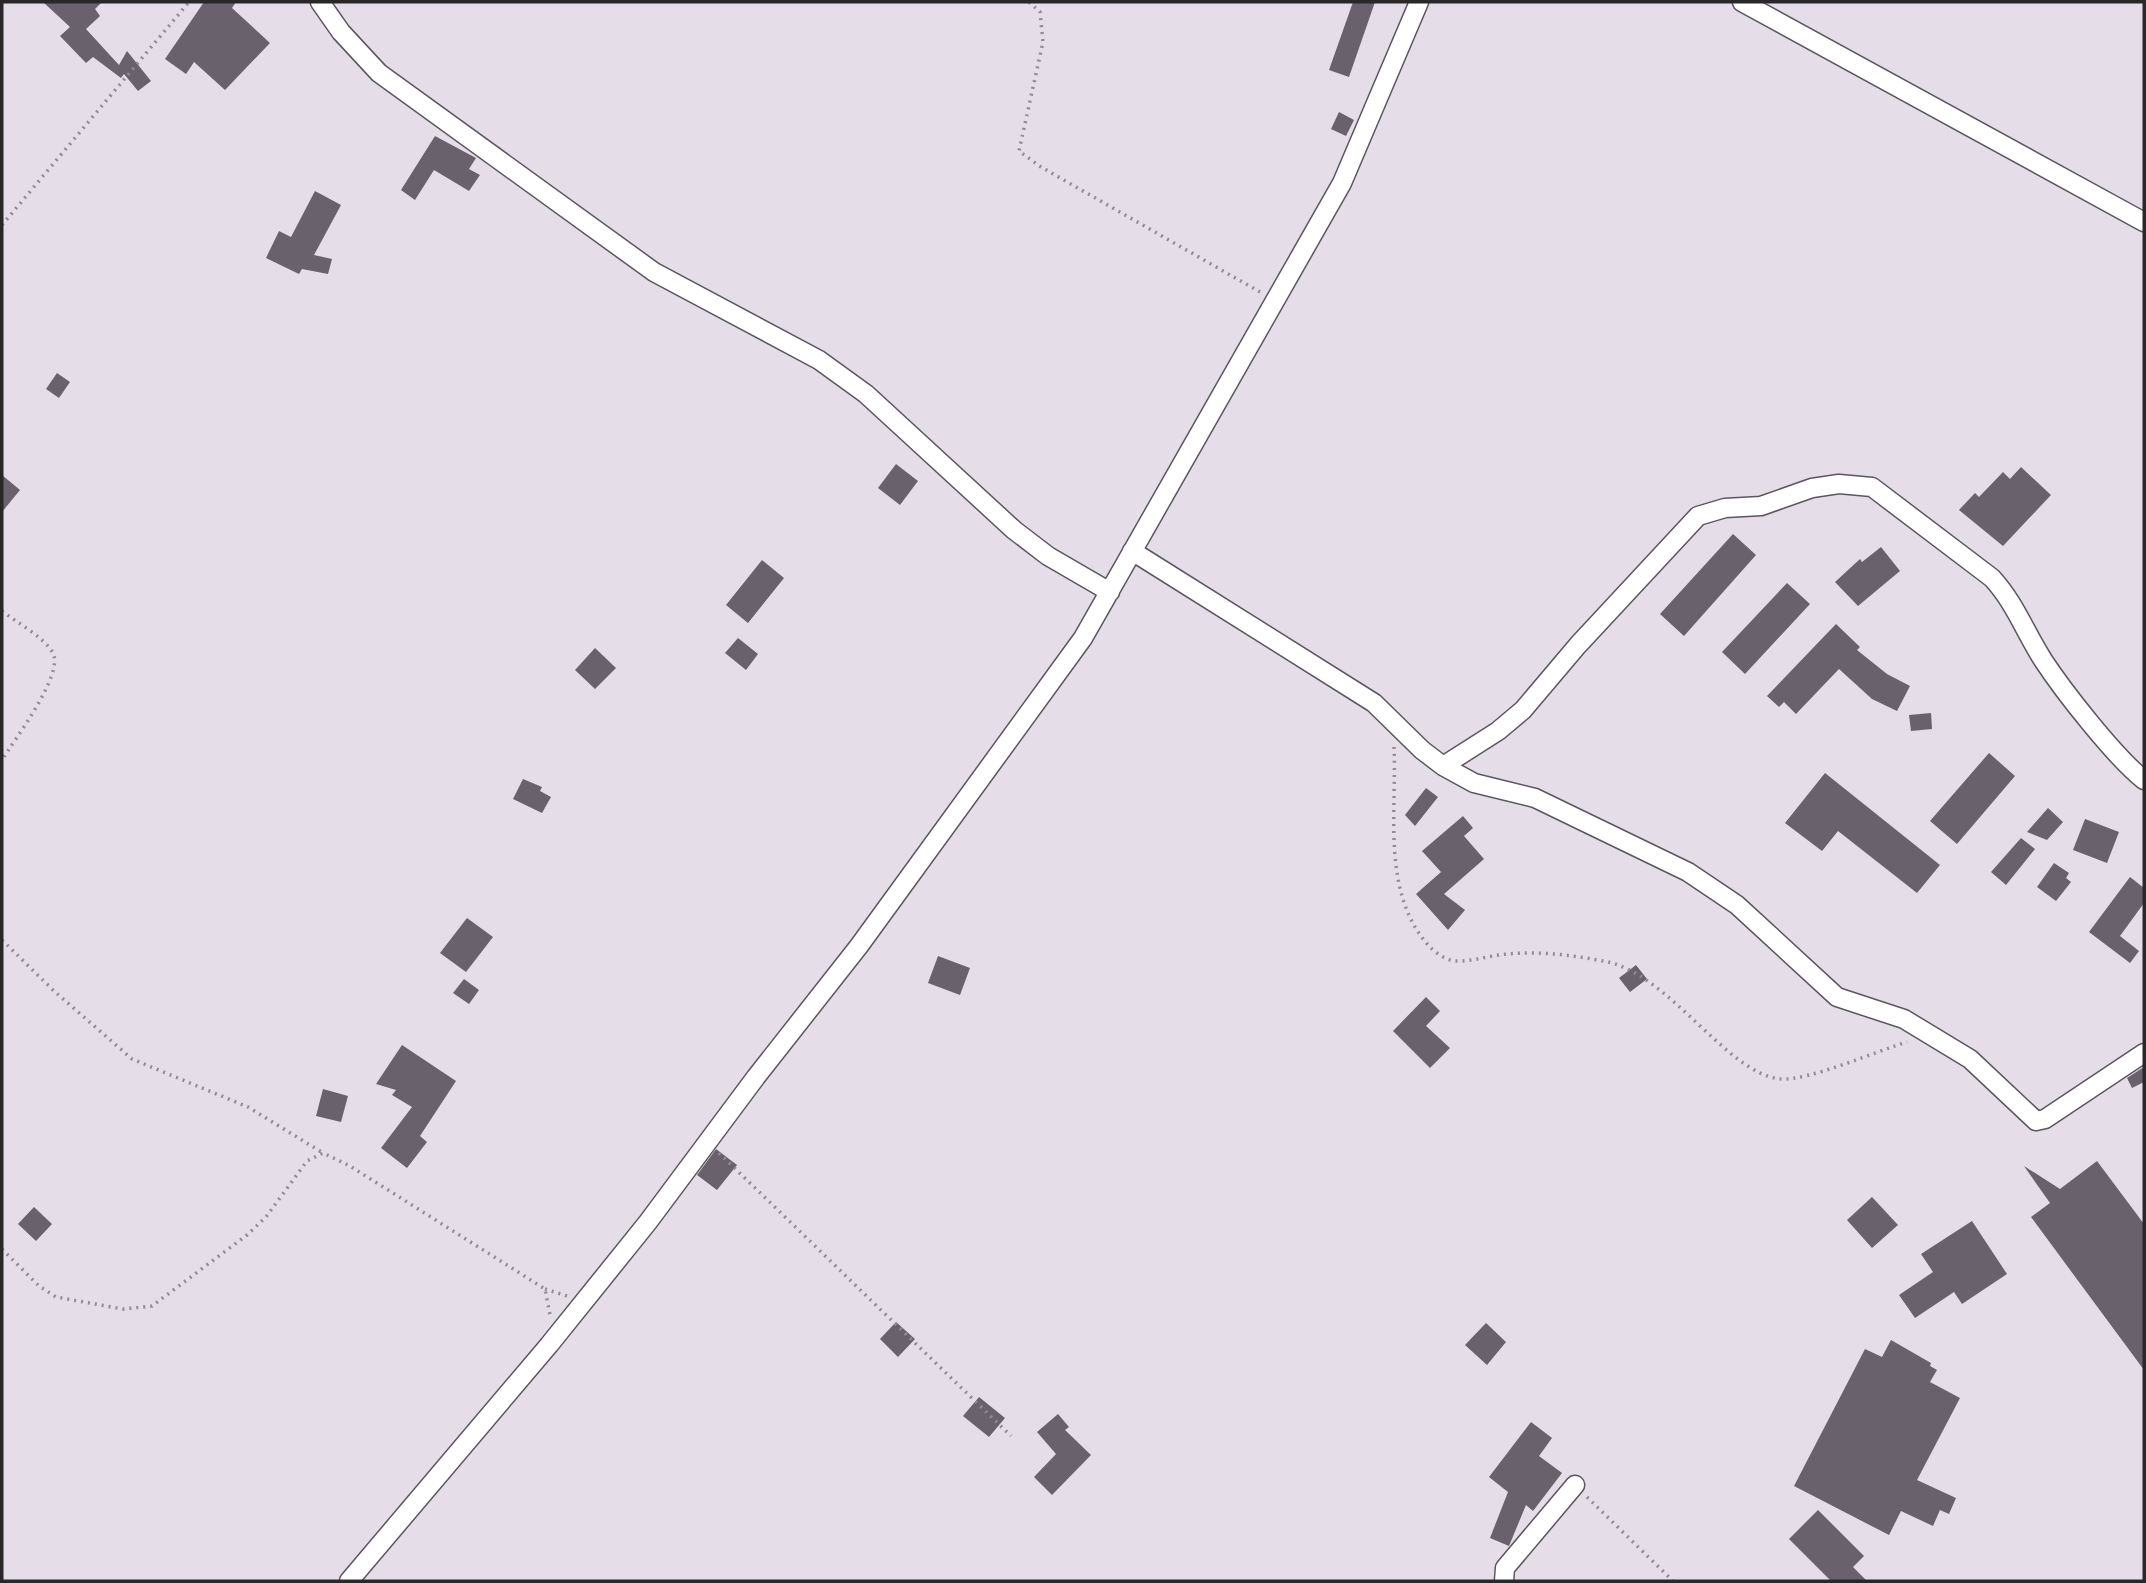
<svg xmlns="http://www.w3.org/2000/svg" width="2146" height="1583" font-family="Helvetica,sans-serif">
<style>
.building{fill:#69626c}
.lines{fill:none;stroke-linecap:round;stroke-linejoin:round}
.minor-casing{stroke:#5c555f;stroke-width:21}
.path{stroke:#918b93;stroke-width:3.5;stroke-dasharray:2 5;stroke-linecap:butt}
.minor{stroke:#fff;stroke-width:18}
</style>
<rect width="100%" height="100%" fill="#e5dde8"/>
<path class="building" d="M43 2H102L95 9 100 16 86 29 119 65 127 51 151 81 138 91 124 74 121 78 93 57 86 63 60 36 70 27Z
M204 2H236L232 8 270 43 225 90 194 62 186 74 165 59Z
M1353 2H1375L1349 77 1329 70Z
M1339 112 1354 120 1346 136 1331 129Z
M435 136 476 158 469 169 480 175 469 191 434 170 415 200 401 190Z
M315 191 341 205 314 255 332 259 328 274 302 269 299 274 266 258 279 231 291 237Z
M57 373 70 382 59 398 46 389Z
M896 464 918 481 900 505 878 488Z
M2021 467 2051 495 2003 546 1959 510 1975 493 1979 497 2003 472 2010 479Z
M2 475 20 490 2 512Z
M1733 534 1756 555 1684 636 1660 614Z
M1881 547 1900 571 1858 606 1835 582 1860 559 1862 562Z
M762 560 784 578 748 623 726 605Z
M1787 583 1810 604 1745 674 1722 652Z
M1836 624 1860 647 1857 650 1887 674 1910 686 1897 711 1872 699 1839 669 1796 714 1784 702 1779 707 1767 696Z
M738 638 758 654 746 670 725 653Z
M595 648 616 668 595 689 575 670Z
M1931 713 1932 729 1911 731 1909 715Z
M1989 753 2015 776 1957 844 1930 821Z
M1825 773 1940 865 1917 893 1838 831 1822 851 1785 823Z
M523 779 542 787 540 791 551 797 542 813 513 799Z
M1426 788 1438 797 1415 826 1405 815Z
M2048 808 2063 822 2047 840 2027 832Z
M1463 816 1473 828 1464 836 1484 859 1444 894 1465 910 1448 930 1416 894 1441 872 1422 851Z
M2085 819 2119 832 2107 863 2073 850Z
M2021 838 2035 849 2006 885 1991 872Z
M2054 863 2069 873 2066 878 2071 882 2056 901 2037 887Z
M2130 877 2144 888V903L2120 936 2139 951 2130 963 2089 932Z
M467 918 493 937 466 972 440 953Z
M938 956 970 968 960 995 928 983Z
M1636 965 1647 979 1630 992 1619 978Z
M464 979 479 990 469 1004 453 993Z
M1426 997 1440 1011 1426 1026 1450 1048 1430 1068 1393 1031Z
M402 1045 456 1081 420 1136 427 1142 407 1168 381 1148 412 1107 392 1095 396 1090 376 1084Z
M2144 1067V1082L2132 1088 2127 1078Z
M323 1089 348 1096 341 1122 316 1116Z
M716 1149 737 1165 717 1190 697 1175Z
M2097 1161 2144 1224V1370L2031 1217 2050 1203 2024 1166 2060 1189Z
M1872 1197 1898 1225 1872 1248 1847 1220Z
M34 1207 52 1224 36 1241 18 1224Z
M1972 1221 2007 1274 1962 1304 1954 1292 1915 1318 1899 1295 1933 1272 1921 1254Z
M896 1322 915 1339 898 1357 880 1339Z
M1486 1323 1506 1342 1487 1365 1465 1345Z
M1891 1340 1931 1363 1930 1366 1937 1370 1930 1382 1960 1398 1917 1480 1956 1498 1949 1514 1940 1510 1933 1526 1901 1511 1889 1535 1794 1486 1865 1349 1882 1357Z
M979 1397 1005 1418 989 1437 963 1416Z
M1058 1414 1069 1427 1065 1430 1091 1455 1052 1495 1034 1477 1056 1454 1037 1432Z
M1531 1422 1552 1438 1539 1456 1562 1473 1533 1511 1526 1505 1509 1546 1490 1538 1508 1492 1489 1477Z
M1818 1510 1864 1556 1853 1567 1867 1581H1831L1789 1539Z"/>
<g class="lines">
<g class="minor-casing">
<path id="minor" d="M320 2 341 32 379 73 654 272 819 360 866 394 1014 530 1048 556 1110 592
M1742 2 2144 222
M1132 551 1374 703 1422 750 1443 766 1498 731 1523 710 1578 645 1698 516 1725 508 1761 506 1812 488 1839 484 1872 487 1992 578C2015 603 2025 632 2043 660 2064 692 2115 757 2144 780
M1443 766 1474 783 1535 798 1688 872 1737 905 1837 997 1904 1019 1970 1059 2036 1121 2045 1119 2144 1053
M349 1581 549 1345 648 1222 756 1077 859 946 1083 638 1342 183 1419 2
M1504 1581 1505 1568 1575 1485"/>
</g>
<path class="path" d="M1029 2 1040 12 1043 42 1019 151 1041 167 1260 292
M2 225 189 2
M2 611C17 623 43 636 53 653 64 675 14 740 2 760
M1394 747C1397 811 1381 893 1429 946 1436 953 1445 960 1455 961 1473 962 1490 955 1508 954 1539 951 1572 955 1603 961 1668 971 1727 1075 1781 1079 1808 1081 1877 1051 1907 1042
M2 940 54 991 132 1059 248 1107 323 1153
M719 1153 1011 1436
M2 1249 39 1286 56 1297 123 1309 152 1306 247 1235 266 1217 307 1161 323 1153 350 1166 545 1289 550 1315
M545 1289 567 1296
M1587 1497 1673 1581"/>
<use href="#minor" class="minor"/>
</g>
<rect width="2146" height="1583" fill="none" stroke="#2a272b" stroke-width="7"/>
</svg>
